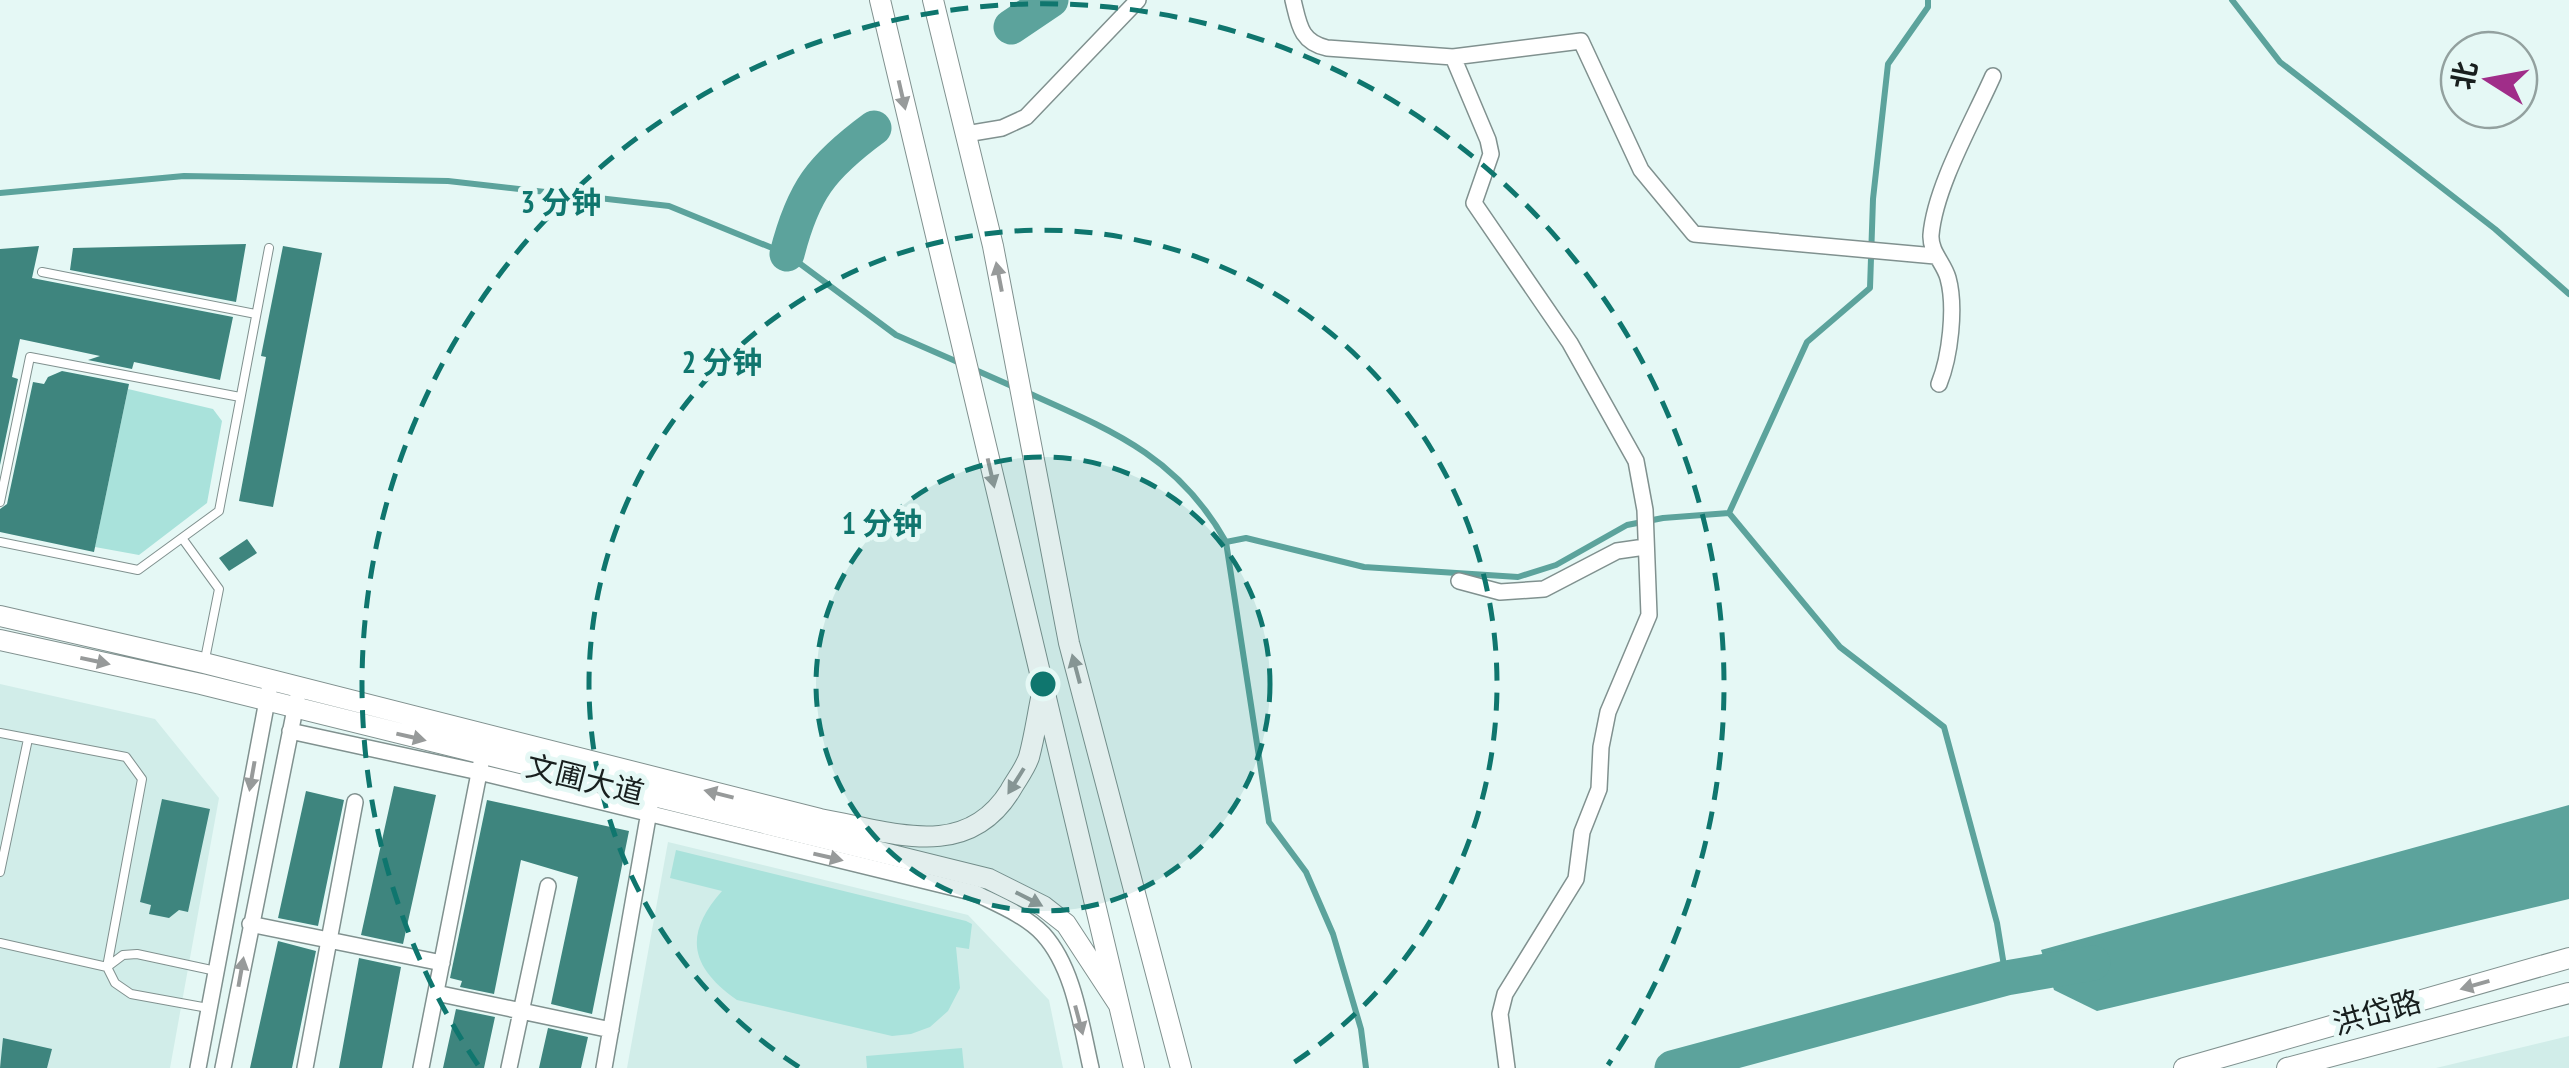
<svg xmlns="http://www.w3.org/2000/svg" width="2569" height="1068" font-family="'PT Sans Narrow','Noto Sans SC',sans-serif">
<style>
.built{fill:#d1ede9}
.green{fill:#a9e2db}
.water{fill:#5ca39c}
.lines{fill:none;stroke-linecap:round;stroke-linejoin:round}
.stream{stroke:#5ca39c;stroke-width:6}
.river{stroke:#5ca39c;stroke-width:35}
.building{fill:#3e857e}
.service-casing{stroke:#80918f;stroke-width:10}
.minor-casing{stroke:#80918f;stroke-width:18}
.secondary-casing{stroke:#80918f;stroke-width:22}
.service{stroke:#fff;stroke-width:8}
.minor{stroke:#fff;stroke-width:15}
.secondary{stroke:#fff;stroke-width:20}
.oneway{fill:#979a9a}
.ring{fill:none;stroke:#0f766e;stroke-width:5;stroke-dasharray:18 12}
.labels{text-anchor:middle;stroke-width:10;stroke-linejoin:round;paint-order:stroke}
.street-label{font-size:30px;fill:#181f1e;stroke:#e5f8f5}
.centre{fill:#0f766e;stroke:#e5f8f5;stroke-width:5}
.ring-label{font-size:30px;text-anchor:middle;font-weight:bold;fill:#0f766e;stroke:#e5f8f5;stroke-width:10;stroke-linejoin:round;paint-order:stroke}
</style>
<rect width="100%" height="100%" fill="#e5f8f5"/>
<path class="built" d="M0 684 155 719 219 798 170 1068H0Z
M668 842 968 915 1049 1000 1063 1068H627Z
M2569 1036V1068H2436Z"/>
<path class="green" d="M128 389 213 409 222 421 207 503 139 555 95 547Z
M676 850 966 921 972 924 969 949 956 947 960 988 948 1011 930 1027 911 1034 892 1036 737 1000C689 966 684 934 722 891L670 878Z
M962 1048 964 1068H867L866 1056Z"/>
<path class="water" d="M2569 805V899L2097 1011 2054 990 2041 950Z"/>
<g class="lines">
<path class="stream" d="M2232 0 2280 62 2495 229 2569 294
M0 193 184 176 448 181 669 206 787 254 896 335 960 363
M971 368 1014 387
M1026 392C1111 430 1178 456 1226 542L1269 822 1306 872 1333 934 1361 1029 1366 1068
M1729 513 1840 647 1944 727 1997 923 2006 978
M1226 542 1246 538 1364 567 1518 577 1556 565 1627 525 1663 518 1729 513 1807 342 1870 288 1873 199 1888 64 1928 7V0"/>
<path class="river" d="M1011 27 1051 0
M787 254C803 191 821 167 874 128
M1672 1068 2006 978 2093 963"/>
</g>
<path class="building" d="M246 244 236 302 70 270 73 248Z
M39 246 32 278 233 317 220 380 134 362 132 369 88 360 100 356 20 339 12 377 18 379 0 465V249Z
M283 246 322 253 273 507 239 501 266 357 261 356Z
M62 371 129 384 94 552 0 532V509L7 504 33 382 44 384 48 377Z
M247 539 257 553 229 571 219 558Z
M394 786 436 795 403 944 361 935Z
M306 791 344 800 318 926 278 918Z
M162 799 210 809 188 912 179 910 169 918 149 914 151 905 140 902Z
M487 800 629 831 592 1014 551 1004 578 877 521 860 494 994 460 987 462 981 450 978Z
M278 941 316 951 292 1068H250Z
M359 958 401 967 382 1068H339Z
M456 1009 495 1017 484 1068H443Z
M548 1028 588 1037 581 1068H539Z
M3 1038 52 1049 47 1068H0Z"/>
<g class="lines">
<g class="service-casing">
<path id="service" d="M42 272 256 314
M0 502 30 357 240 397
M182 538 219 589 205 659
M0 542 138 570 219 511 269 248
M0 733 126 757 142 779 107 967 0 943
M0 872 28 739
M208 1008 131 994 115 983 107 967 123 955 137 954 216 971"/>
</g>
<g class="minor-casing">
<path id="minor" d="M1293 0C1299 24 1300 42 1327 48L1453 57 1581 41 1641 170 1694 234 1935 256
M1453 57 1488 140 1491 154 1474 203 1570 343 1636 461 1645 510 1649 615 1608 712 1601 747 1599 789 1582 832 1576 879 1505 994 1500 1014 1507 1068
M966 134 1002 128 1026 117 1138 0
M1939 384C1950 357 1956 307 1948 278 1944 263 1930 252 1931 235 1935 187 1973 121 1993 76
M1459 581 1500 592 1544 589 1617 551 1645 547
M290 731 479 772 975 893C997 904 1025 915 1043 934 1074 968 1081 1025 1091 1068
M250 924 442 963
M436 993 611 1030
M198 1068 269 690
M223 1068 297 699
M305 1068 355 802
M421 1068 481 763
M509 1068 548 886
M604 1068 650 806"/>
</g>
<g class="secondary-casing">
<path id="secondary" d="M880 0 1134 1068
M933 0 993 246 1069 643 1181 1068
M0 616 204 663 820 819C889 831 965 863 1010 791 1016 780 1025 769 1029 757 1035 735 1038 711 1043 689
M0 640 201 684 989 879 1043 906 1066 924 1119 1005
M2184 1068 2569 958
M2287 1068 2569 993"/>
</g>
<use href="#service" class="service"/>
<use href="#minor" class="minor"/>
<use href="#secondary" class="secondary"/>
</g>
<defs><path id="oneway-solid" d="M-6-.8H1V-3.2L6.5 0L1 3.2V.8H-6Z" transform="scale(2.5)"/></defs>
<g class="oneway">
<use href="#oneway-solid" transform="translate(902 95) rotate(77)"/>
<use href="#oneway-solid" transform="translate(999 277) rotate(-101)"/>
<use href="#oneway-solid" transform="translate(991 473) rotate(77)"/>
<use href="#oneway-solid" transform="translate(95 661) rotate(12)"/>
<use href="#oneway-solid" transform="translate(1076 669) rotate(-105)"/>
<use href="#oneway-solid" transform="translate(411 737) rotate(13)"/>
<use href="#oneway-solid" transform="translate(252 776) rotate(100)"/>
<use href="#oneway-solid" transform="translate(1016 781) rotate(122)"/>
<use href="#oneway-solid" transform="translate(719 794) rotate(-166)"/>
<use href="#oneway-solid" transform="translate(828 857) rotate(13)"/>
<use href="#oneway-solid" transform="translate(1029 899) rotate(27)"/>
<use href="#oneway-solid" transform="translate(241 972) rotate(-80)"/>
<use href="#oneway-solid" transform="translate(2475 985) rotate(164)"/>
<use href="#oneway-solid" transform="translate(1079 1020) rotate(75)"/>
</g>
<circle cx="1043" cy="684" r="227" fill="#0f766e" fill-opacity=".12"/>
<g class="ring">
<circle cx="1043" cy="684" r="227"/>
<path d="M799 1067A454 454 0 1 1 1287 1067"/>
<path d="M478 1065A681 681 0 1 1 1608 1065"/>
</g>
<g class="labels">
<g class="street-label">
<text transform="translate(585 780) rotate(14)" y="10">文圃大道</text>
<text transform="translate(2377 1013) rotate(-16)" y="10">洪岱路</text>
</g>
</g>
<circle cx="1043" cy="684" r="15" class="centre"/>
<g class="ring-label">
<text x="561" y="213">3 分钟</text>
<text x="722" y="373">2 分钟</text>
<text x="882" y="534">1 分钟</text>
</g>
<g transform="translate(2489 80) rotate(281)"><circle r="48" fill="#e5f8f5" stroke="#93a19f" stroke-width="2.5"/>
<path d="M0-8L18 38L0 25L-18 38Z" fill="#a02d89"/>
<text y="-15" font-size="28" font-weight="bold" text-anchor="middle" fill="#181f1e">北</text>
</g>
</svg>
